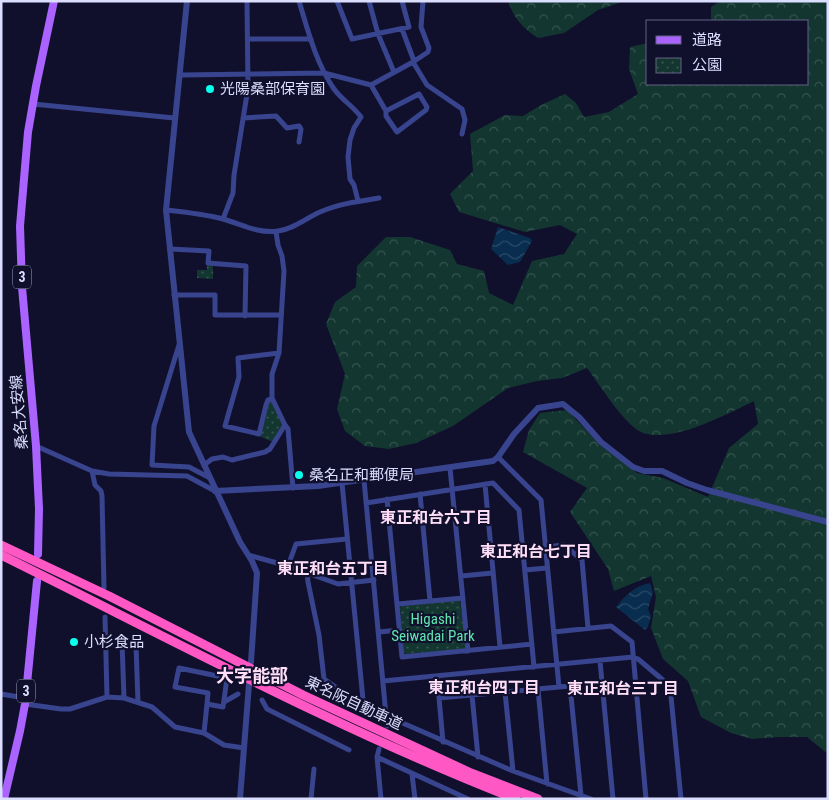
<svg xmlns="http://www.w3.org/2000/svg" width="829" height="800" font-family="'Roboto Condensed','Noto Sans JP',sans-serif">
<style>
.forest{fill:url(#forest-crowns)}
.park{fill:url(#park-dots)}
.water{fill:url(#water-waves)}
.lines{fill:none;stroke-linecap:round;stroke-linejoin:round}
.minor{stroke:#39448e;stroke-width:5}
.tertiary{stroke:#39448e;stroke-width:6}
.primary{stroke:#ab63ff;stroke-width:8}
.motorway{stroke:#ff57c3;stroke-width:9}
.poi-dot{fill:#08ffef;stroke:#10102d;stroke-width:2}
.labels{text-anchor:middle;stroke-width:4.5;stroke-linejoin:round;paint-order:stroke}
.shield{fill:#10102d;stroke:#9fa0c0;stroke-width:1}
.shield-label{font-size:14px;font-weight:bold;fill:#dcdeff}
.poi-label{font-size:15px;fill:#dcdeff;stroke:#10102d;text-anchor:start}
.street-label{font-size:15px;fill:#dcdeff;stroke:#10102d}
.park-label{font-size:15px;fill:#60e7af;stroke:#10102d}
.neighbourhood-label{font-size:16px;font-weight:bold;fill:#ffdef8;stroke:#10102d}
.quarter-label{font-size:18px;font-weight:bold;fill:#ffdef8;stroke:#10102d}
</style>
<defs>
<pattern id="forest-crowns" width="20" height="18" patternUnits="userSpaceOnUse" patternTransform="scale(1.25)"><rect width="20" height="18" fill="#133730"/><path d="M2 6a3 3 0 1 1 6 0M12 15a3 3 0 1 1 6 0" fill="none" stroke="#35544f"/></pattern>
<pattern id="park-dots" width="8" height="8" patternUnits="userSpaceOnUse" patternTransform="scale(1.25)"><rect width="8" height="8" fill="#133730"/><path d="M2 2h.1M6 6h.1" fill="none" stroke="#35544f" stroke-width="1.8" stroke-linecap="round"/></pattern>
<pattern id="water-waves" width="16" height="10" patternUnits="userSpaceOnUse" patternTransform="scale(1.25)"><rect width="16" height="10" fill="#082d4e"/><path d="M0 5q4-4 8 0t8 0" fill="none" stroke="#2b4b69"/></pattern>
</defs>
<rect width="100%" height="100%" fill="#10102d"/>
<path class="forest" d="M508 1H625L598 10 564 33 538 38C523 28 514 19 508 1Z
M720 1H828V754L807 737H778L752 739 731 733 701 717 688 681 663 659 651 628 656 597 651 576 614 591 608 569 570 512 587 488 523 452 529 430 540 413 567 410 600 445 637 473 663 478 708 497 729 448 758 424 754 401C727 414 670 445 641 432 623 423 600 385 587 368L562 378 537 381 508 388 453 426 416 443 389 449 365 446 345 431 337 409 345 374 326 324 335 302 356 287 357 266 386 237H410L450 250 457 264 484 271 489 293 513 305 532 261 564 254 577 234 560 225 525 232 459 212 450 194 473 171 470 134 505 115 523 116 541 105 565 94 576 103 584 117 609 112 638 94 629 69 630 47 648 43V84H808V21H713L711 19V7Z"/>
<path class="park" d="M207 264 213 265V279L197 278V270H207Z
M271 400 284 425 273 442 259 436 269 402Z
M460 600 466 647 464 649 406 654 404 653 400 608 401 606Z"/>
<path class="water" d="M498 227 530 238 532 241 520 262 508 265 491 249Z
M650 583 653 592 648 609 651 616 648 627 645 630 616 607C626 595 634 586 650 583Z"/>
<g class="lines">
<path class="minor" d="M299 1C308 31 316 63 334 89 342 100 353 106 361 117L354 128 350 140 348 157 350 179 354 185 358 201
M337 1 352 39 409 27 402 1
M369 1 378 34 394 72
M402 29 414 61
M248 39H311
M413 62 427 85 462 109 465 120 462 134
M181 75 324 73 371 85 413 62 428 52 429 48 421 27 423 1
M371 85 386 111 419 94 427 107 426 110 397 132 386 116V111
M33 104 174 118
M243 118 276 116 287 128 299 126 301 129 299 142
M166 210C185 212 204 214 223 219 241 224 258 234 278 231 294 229 306 218 320 212 338 204 360 201 379 198
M223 219 233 193 234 175 248 88 247 1
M170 249 209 251 208 263 246 266 245 316
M174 295H215V315H281
M179 345 154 426 152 465 189 467 210 478
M272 398 268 400 266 405 259 434 225 426 239 377 238 358 279 353
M285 425 288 429 293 488
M36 446 92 471 109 474 187 476 215 491
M498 457 541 500 559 687
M204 465 212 459 223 457 232 460 265 452 270 449 285 425 272 398V374L279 353 284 271 282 256 278 245 276 232
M450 468 468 651
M92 471 95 485 101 491 102 496 104 588
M364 480 387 726
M342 483 364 710
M485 484 500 647
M420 494 430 601
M387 499 402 657 532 644
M366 503 493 483 519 510 534 667
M546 547 564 545 582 560 588 628
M248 555 288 566 338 584 374 580
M288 566 296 544 347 539
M525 570 547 568
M307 573 308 582 319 635 324 679 350 697 362 708 382 717 398 721 513 771 591 799
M461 576 493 573
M398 604 463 598
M105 617 107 697
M379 632 400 630
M554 632 611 626 632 642 646 799
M105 639 122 642 124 698
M122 642 136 645 138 702
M600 661 613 799
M437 676 443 742
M383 681 633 657 638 659 670 686 681 799
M538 689 547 784
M505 692 513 771
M1 694 25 698
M472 695 478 757
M439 698 570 686 581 795
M262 700 267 709 349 750
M224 702 238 694
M25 704 61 709H70L107 697 124 698 152 707 175 727 204 733 224 745 244 748
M204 733 207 704 223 707 227 678 179 668 175 687 208 693 207 704
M379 749 377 757 381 799
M377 757 468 799
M412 774 415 799
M311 799 314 769"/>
<path class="tertiary" d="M187 1 166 210 189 432 240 542 252 561 257 573 251 662
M215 491 318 486 493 461 498 457 514 434 538 408 563 404 579 417 601 442 633 467 644 471H662L687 483 707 490 828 522
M240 799 249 684"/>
<path class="primary" d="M38 554 39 509 36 446 22 287 20 226 28 132 36 86 54 1
M4 799 20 731 25 704 37 581"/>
<path class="motorway" d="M1 545 109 596 303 695 471 773 538 799
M1 555C171 639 339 730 516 799"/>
</g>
<g class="poi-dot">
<circle cx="210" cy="89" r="5"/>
<circle cx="299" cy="475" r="5"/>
<circle cx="74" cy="642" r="5"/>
</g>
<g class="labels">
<g class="shield">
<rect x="13" y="265.5" width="18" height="23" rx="4"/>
<rect x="17" y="679.5" width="18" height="23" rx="4"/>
</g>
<g class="shield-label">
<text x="22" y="282">3</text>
<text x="26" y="696">3</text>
</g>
<g class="poi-label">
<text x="220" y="94">光陽桑部保育園</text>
<text x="309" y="480">桑名正和郵便局</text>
<text x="84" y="647">小杉食品</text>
</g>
<g class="street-label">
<text transform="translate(19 412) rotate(-95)" y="5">桑名大安線</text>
<text transform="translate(354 703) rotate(25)" y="5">東名阪自動車道</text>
</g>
<g class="park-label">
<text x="433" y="624">Higashi<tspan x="433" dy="17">Seiwadai Park</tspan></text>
</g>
<g class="neighbourhood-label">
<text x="436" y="523">東正和台六丁目</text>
<text x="536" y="557">東正和台七丁目</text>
<text x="333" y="574">東正和台五丁目</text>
<text x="484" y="693">東正和台四丁目</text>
<text x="623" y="694">東正和台三丁目</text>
</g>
<g class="quarter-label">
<text x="252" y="682">大字能部</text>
</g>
</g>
<rect width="829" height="800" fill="none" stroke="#dcdeff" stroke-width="5"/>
<rect x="646" y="20" width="162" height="65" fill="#10102d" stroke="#626281"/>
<rect x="656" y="36" width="25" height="8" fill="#ab63ff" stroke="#626281"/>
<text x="692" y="45" font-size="15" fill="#dcdeff">道路</text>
<rect x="656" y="58" width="25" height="15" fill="url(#park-dots)" stroke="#626281"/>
<text x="692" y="70" font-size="15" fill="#dcdeff">公園</text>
</svg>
